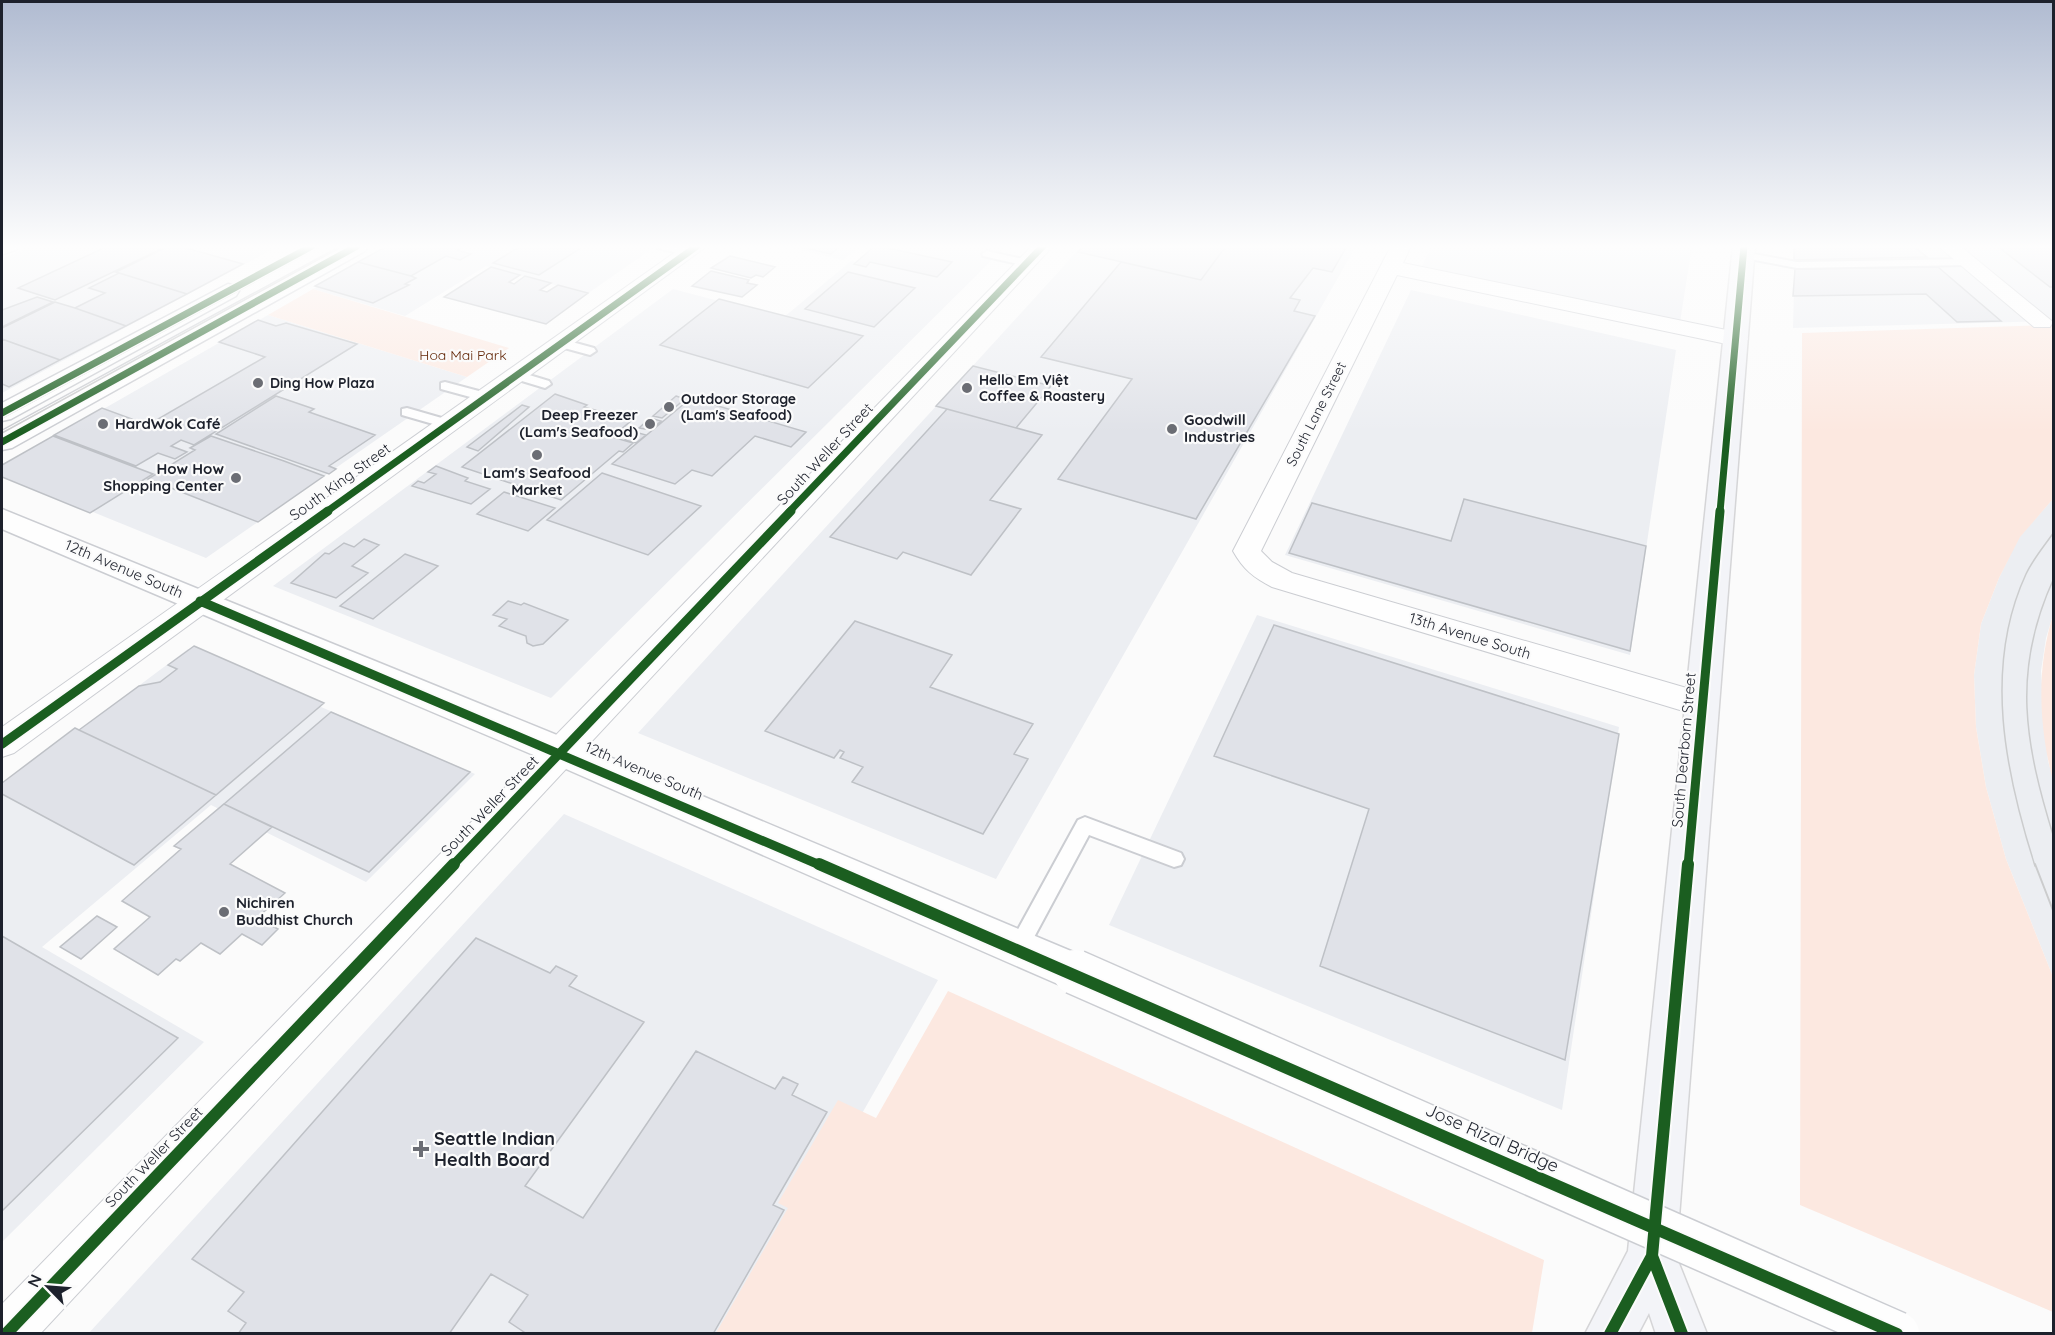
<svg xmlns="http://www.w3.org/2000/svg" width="2055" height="1335" font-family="Quicksand,sans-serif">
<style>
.built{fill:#eceef2}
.green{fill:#fce8e0}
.building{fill:#e0e2e8;stroke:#bec1c6;stroke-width:1.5}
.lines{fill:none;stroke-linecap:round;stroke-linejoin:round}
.lane-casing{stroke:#cbcdd2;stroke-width:4}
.street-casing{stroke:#cbcdd2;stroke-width:2}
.secondary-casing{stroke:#cbcdd2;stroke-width:3}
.primary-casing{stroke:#d5d5d7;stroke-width:3}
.lane{fill:#fefefe;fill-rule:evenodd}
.street{fill:#fefefe;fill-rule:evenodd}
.secondary{fill:#fefefe;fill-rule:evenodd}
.primary{fill:#f3f4f8;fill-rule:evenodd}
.tram-far1{stroke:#cbcccd;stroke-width:1.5}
.tram{stroke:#cbcccd;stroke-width:2}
.secondary-bridge-casing{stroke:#cbcdd2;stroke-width:47;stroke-linecap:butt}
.secondary-bridge{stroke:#fefefe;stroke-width:44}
.cycleway-far2-casing{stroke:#fbfbfb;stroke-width:10}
.cycleway-far1-casing{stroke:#fbfbfb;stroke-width:13}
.cycleway-casing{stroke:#fbfbfb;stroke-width:16}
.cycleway-far2{stroke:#1b5e20;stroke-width:7}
.cycleway-far1{stroke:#1b5e20;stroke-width:9}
.cycleway{stroke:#1b5e20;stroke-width:12}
.poi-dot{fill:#6b6d74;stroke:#fbfbfb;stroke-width:2}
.labels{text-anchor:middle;stroke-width:4.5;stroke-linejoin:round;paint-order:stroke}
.far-park-label{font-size:14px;fill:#65290a;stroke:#fbfbfb}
.far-poi-label{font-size:14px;font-weight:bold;fill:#1d212c;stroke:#fbfbfb;text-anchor:start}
.far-street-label{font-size:14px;fill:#1d212c;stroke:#fbfbfb}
.poi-label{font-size:15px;font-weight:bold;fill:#1d212c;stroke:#fbfbfb;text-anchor:start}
.street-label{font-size:15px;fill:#1d212c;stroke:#fbfbfb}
.near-street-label{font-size:18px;fill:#1d212c;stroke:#fbfbfb}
.near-poi-label{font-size:18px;font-weight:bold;fill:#1d212c;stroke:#fbfbfb;text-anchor:start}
</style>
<rect width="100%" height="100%" fill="#fbfbfb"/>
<path class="built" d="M31 246H279L2 393V259Z
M388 246 516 248 656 246 587 294 486 266 405 316 313 289Z
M782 246H861L843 260Z
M879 246H1006L551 698 273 586 673 289 783 318 851 261 859 263Z
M1082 246H1356L996 879 638 733Z
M1432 246H1692L1680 322 1422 266Z
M1795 246H2053V321L1793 328Z
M1411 290 1676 350 1630 655 1285 555Z
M268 315 467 377 206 558 2 475V467Z
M2053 499V615L2046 638 2041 671 2048 761 2054 781 2053 977 2006 859 1986 787 1976 727 1974 675 1981 624 1999 578 2019 537Z
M1257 615 1619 727 1562 1110 1109 925Z
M188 649 475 774 366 882 211 805 42 947 204 1042 2 1242V788Z
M564 814 938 980 737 1333 88 1334Z"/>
<path class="green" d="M313 289 509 348 467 377 268 315Z
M2053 325V499L2020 537 1999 578 1981 624 1974 675 1976 727 1986 787 2006 859 2053 977V1312L1800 1205 1802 333Z
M2053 615V781C2039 727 2036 669 2053 615Z
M948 991 1544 1260 1532 1333H716L788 1208 778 1203 838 1100 876 1118Z"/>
<path class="building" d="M108 246H167L55 300 18 288Z
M169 246H179L243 264 187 294 116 272Z
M387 246H466L457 250 471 254 460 260 446 256 411 276 358 262Z
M521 246H584L539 275 493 263Z
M797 246H840L831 254Z
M875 246H878L952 262 937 277 870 262 866 267 854 264Z
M1083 246H1226L1201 280 1078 252Z
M1226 246H1347L1332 272 1313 268 1290 298 1300 300 1294 311 1315 316 1196 519 1058 479 1132 379 1041 357 1121 262 1201 280Z
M1794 246H1913L1927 257 1794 260Z
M1997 246H2054V287H2050Z
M730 256 775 267 763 277 756 275 751 278 711 268Z
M358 262 411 276 416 278 405 284 409 285 373 303 315 286Z
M491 267 520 275 509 282 514 284 525 276 551 283 540 290 547 292 558 285 588 293 546 324 444 297Z
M1938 267 2001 321 1957 322 1926 294 1793 296 1795 269Z
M711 271 749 280 747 283 757 285 742 297 692 286Z
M848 272 915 288 874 327 805 309Z
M119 273 187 294 126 326 75 308 105 293 89 288Z
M37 297 53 302 2 327V310Z
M719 299 863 336 808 388 660 345Z
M55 302 75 308 126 326 60 360 2 339V328Z
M258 320 276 326 286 323 357 344 194 445 181 440 171 446 187 452 175 459 158 453 136 466 54 435 102 408 148 425 265 357 219 342Z
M2 339 60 360 9 387 2 384Z
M973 366 1051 386 1016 428 936 406Z
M555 394 587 405 584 407 632 420 612 437 633 443 623 452 619 451 561 500 462 467Z
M276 396 314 409 309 412 375 435 329 466 336 469 329 474 216 434Z
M676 396 685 399 662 418 653 416Z
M691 398 806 432 791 447 755 436 712 476 692 470 675 484 612 464Z
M522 405 529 407 478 451 467 447Z
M947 409 1042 435 990 500 1021 509 971 575 903 552 897 559 830 537Z
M650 418 661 421 651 430 639 428Z
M635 432 646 435 636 443 625 440Z
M53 436 153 474 90 513 2 477V465Z
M211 436 284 461 324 476 258 522 148 479 195 450 190 448Z
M436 466 468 478 465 481 490 489 471 504 412 486 418 481 424 483 436 474 428 472Z
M602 473 701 506 648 555 547 520Z
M504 492 555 508 528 531 477 514Z
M1464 499 1646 546 1630 651 1289 553 1312 503 1451 541Z
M364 539 379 545 352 566 368 573 336 598 291 583 325 553 329 554 344 543 354 547Z
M405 554 438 566 373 619 340 606Z
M508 601 521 605 524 603 568 620 543 644 533 646 527 643 526 636 499 626 507 619 493 615Z
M855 621 952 655 930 687 1033 724 1014 754 1028 759 983 834 852 782 863 767 840 758 844 752 840 750 834 758 765 731Z
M1274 625 1619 734 1565 1060 1320 966 1369 809 1214 756Z
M194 646 324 703 216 795 79 730 139 686 160 682 177 669 168 665Z
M331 712 470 772 369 872 224 804Z
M75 728 79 730 216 795 134 865 2 794V783Z
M224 804 272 827 230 864 285 893 257 918 278 929 262 945 242 934 220 954 201 943 180 961 176 959 158 975 114 949 150 917 122 901 181 849 174 846Z
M97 916 117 927 81 959 60 947Z
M2 936 178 1038 2 1211Z
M476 938 550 973 556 966 577 976 569 986 644 1022 525 1186 583 1218 696 1051 775 1089 783 1077 798 1084 792 1095 827 1112 773 1205 784 1210 713 1334H527L509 1322 528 1295 491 1274 449 1334H238L246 1323 228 1311 244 1292 192 1259Z"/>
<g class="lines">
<g class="lane-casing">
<path id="lane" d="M656 246H674L693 252 688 255 657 248Z
M987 251 1031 261 1033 263 1027 266 983 256 982 254Z
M1743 252 1797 262 1968 259 1974 262 1968 265 1797 268 1739 257 1738 255Z
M561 339 594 348 596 351 590 355 557 346V340Z
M516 371 549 381 551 384 545 388 512 378 510 375Z
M445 382 490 394 491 397 485 401 441 389V383Z
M407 408 452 421 454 424 447 428 402 415V409Z
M1085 817 1181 853 1184 859 1181 865 1174 867 1089 835 1025 954 1018 957 1011 954 1008 948 1011 942 1078 820Z"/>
</g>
<g class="street-casing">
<path id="street" d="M2 246H19L16 250 2 255Z
M684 246H707L14 753 2 757V727Z
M1032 246H1053L40 1334H2V1304Z
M1391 246H1411L1403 263 1736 332 1744 334 1748 339 1744 344 1736 346 1397 275 1261 551 1272 562 1292 573 1714 696 1719 705 1714 714 1703 717 1272 587C1254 578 1243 569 1233 551Z
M1938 246H1960L2053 322 2050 327H2034Z"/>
</g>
<g class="secondary-casing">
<path id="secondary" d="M342 246H368L365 251 12 448 2 450V431Z
M228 284 236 286 239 291 236 296 11 419 2 421V403Z
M2 509 574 742 1090 959 1096 972 1090 985 1075 991 1060 985 550 762 2 529Z"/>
</g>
<g class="primary-casing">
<path id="primary" d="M1733 246H1755L1676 1256 1707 1334H1656L1649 1313 1638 1334H1585L1628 1251Z"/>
</g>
<use href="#lane" class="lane"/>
<use href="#street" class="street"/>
<use href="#secondary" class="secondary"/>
<use href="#primary" class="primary"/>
<path class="tram-far1" d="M2 418 321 246
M2 433 343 246
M2054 578C2011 671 2025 744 2054 838
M2035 866C2005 772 1983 667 2026 574 2033 559 2045 545 2054 532"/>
<path class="tram" d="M2035 864 2054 913"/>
<g class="secondary-bridge-casing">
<path id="secondary-bridge" d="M1075 972 1897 1334"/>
</g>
<use href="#secondary-bridge" class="secondary-bridge"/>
<g class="cycleway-far2-casing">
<path id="cycleway-far2" d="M2 413 312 246
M2 442 357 246
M326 512 697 246
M789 512 1043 246
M1720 512 1744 246"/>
</g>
<g class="cycleway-far1-casing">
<path id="cycleway-far1" d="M200 601 822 866
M2 744 328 511
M452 866 791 511
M1688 866 1720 511"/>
</g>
<g class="cycleway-casing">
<path id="cycleway" d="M819 864 1897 1334
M1652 1256 1682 1334
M6 1334 454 864
M1610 1334 1652 1256 1688 864"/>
</g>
<use href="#cycleway-far2" class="cycleway-far2"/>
<use href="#cycleway-far1" class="cycleway-far1"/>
<use href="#cycleway" class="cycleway"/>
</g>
<linearGradient id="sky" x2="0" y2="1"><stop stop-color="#b0bbd1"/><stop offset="0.57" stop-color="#fdfdfd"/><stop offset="1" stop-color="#fdfdfd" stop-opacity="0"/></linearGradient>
<rect width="2055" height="433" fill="url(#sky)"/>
<g class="poi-dot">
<circle cx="258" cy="383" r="6"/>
<circle cx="967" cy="388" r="6"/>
<circle cx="669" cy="407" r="6"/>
<circle cx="103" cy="424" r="6"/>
<circle cx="650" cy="424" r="6"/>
<circle cx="1172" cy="429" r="6"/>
<circle cx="537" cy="455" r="6"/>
<circle cx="236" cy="478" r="6"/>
<circle cx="224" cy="912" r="6"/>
<path d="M418 1140h6v6h6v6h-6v6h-6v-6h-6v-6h6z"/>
</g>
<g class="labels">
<g class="far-park-label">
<text x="463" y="360">Hoa Mai Park</text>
</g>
<g class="far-poi-label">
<text x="979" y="385">Hello Em Việt<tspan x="979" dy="16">Coffee &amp; Roastery</tspan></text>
<text x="270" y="388">Ding How Plaza</text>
<text x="681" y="404">Outdoor Storage<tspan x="681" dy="16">(Lam's Seafood)</tspan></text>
</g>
<g class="far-street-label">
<text transform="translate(1316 414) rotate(-63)" y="5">South Lane Street</text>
</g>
<g class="poi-label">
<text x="638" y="420" text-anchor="end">Deep Freezer<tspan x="638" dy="17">(Lam's Seafood)</tspan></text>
<text x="1184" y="425">Goodwill<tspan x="1184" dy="17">Industries</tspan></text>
<text x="115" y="429">HardWok Café</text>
<text x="224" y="474" text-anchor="end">How How<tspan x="224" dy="17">Shopping Center</tspan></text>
<text x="537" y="478" text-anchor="middle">Lam's Seafood<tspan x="537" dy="17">Market</tspan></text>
<text x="236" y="908">Nichiren<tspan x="236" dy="17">Buddhist Church</tspan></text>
</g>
<g class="street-label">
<text transform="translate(825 454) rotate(-47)" y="5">South Weller Street</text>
<text transform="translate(340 482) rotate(-36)" y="5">South King Street</text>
<text transform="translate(124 569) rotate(23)" y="5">12th Avenue South</text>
<text transform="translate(1470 636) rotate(17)" y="5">13th Avenue South</text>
<text transform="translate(1684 750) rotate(-85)" y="5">South Dearborn Street</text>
<text transform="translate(644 771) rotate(23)" y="5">12th Avenue South</text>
<text transform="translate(490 806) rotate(-46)" y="5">South Weller Street</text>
<text transform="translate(154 1157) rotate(-46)" y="5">South Weller Street</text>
</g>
<g class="near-street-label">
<text transform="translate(1492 1138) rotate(24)" y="6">Jose Rizal Bridge</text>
</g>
<g class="near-poi-label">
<text x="434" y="1145">Seattle Indian<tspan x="434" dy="21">Health Board</tspan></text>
</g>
</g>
<rect width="2055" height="1335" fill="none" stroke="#1d212c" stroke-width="6"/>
<g transform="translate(48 1287) rotate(295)" stroke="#fbfbfb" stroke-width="4.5" paint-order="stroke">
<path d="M0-4.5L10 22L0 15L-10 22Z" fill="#1d212c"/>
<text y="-9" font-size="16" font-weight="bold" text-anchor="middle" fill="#1d212c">N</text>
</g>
</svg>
